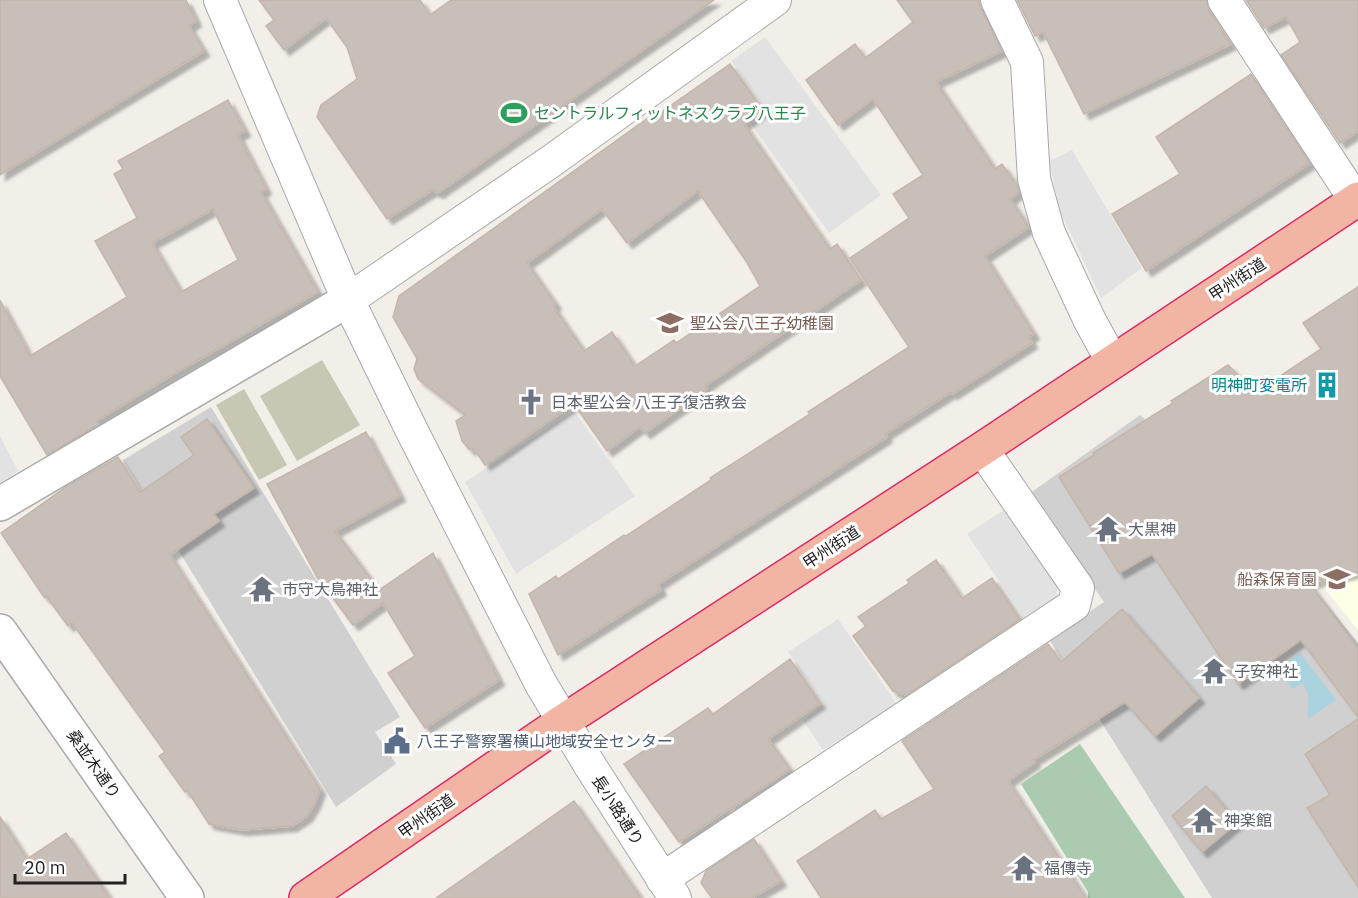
<svg xmlns="http://www.w3.org/2000/svg" width="1358" height="898" font-family="'IBM Plex Sans','Noto Sans JP',sans-serif">
<style>
.education{fill:#ffffe5}
.religious{fill:#d0d0d0}
.construction{fill:#c7c7b4}
.cemetery{fill:#aacbaf}
.parking{fill:#e2e2e2}
.water{fill:#aad3df}
.building{fill:#c7bfb8;stroke:#c4b6ab;stroke-width:1.5;fill-rule:evenodd;filter:url(#shadow)}
.lines{fill:none;stroke-linecap:round;stroke-linejoin:round}
.minor-casing{stroke:#a9a9a9;stroke-width:34}
.tertiary-casing{stroke:#a9a9a9;stroke-width:36}
.trunk-casing{stroke:#dc2a67;stroke-width:36}
.minor{stroke:#fff;stroke-width:32}
.tertiary{stroke:#fff;stroke-width:33}
.trunk{stroke:#f2b4a3;stroke-width:33}
.labels{text-anchor:middle;stroke-width:6;stroke-linejoin:round;paint-order:stroke}
.leisure-label{font-size:16px;fill:#27864d;stroke:#fff;text-anchor:start}
.street-label{font-size:16px;fill:#222;stroke:#fff}
.education-label{font-size:16px;fill:#785e54;stroke:#fff;text-anchor:start}
.culture-label{font-size:16px;fill:#0d838f;stroke:#fff;text-anchor:end}
.worship-label{font-size:16px;fill:#5b616d;stroke:#fff;text-anchor:start}
.service-label{font-size:16px;fill:#4e5e75;stroke:#fff;text-anchor:start}
</style>
<defs>
<filter id="shadow"><feDropShadow dx="5.5" dy="5.5" stdDeviation="1.5" flood-color="#0004"/></filter>
</defs>
<rect width="100%" height="100%" fill="#f2efe9"/>
<path class="education" d="M1358 505V630L1275 527Z"/>
<path class="religious" d="M211 407 400 717 375 732 396 764 336 807 123 460Z
M1140 415 1264 527 1358 643V898H1212L1049 639 1104 602 1029 494Z"/>
<path class="construction" d="M322 360 360 425 297 461 260 396Z
M244 389 287 465 259 480 216 405Z"/>
<path class="cemetery" d="M1080 744 1185 898H1088V892L1021 784Z"/>
<path class="parking" d="M765 37 881 195 829 233 751 124 768 111 731 61Z
M1072 150 1142 268 1101 298 1059 209 1049 161Z
M574 411 635 496 516 574 465 482Z
M0 436 18 471 0 483Z
M1007 508 1058 582 1056 599 1025 619 967 534Z
M838 619 897 704 823 750 803 720 825 704 788 652Z"/>
<path class="water" d="M1300 653 1336 700 1308 719V694L1303 683 1293 689 1277 669Z"/>
<path class="building" d="M0 0H186L196 21 189 26 204 51 0 175Z
M259 0H420L430 15 451 0H714L438 193 432 190 387 219 317 117 321 105 357 79 347 47 326 18 284 50 266 26 274 20Z
M897 0H979L981 8 1002 51 936 82 995 169 1002 164 1018 187 1019 192 1010 199 1029 227 985 256 1034 334 1029 337 1032 343 952 394 951 392 885 434 887 437 658 584 661 590 558 655 529 594 556 576 558 579 624 535 626 536 711 480 710 478 810 414 808 412 909 347 850 258 909 218 893 194 923 175 873 99 838 125 806 80 855 44 865 58 913 22Z
M1017 0H1206L1209 10 1231 44 1084 114 1043 32 1035 36Z
M1246 0H1358V131L1340 143 1281 55 1300 42 1286 17 1264 28Z
M730 64 763 110 744 124 830 249 837 244 861 280 705 386 707 389 645 433 640 427 607 451 574 404 485 465 475 450 469 449 462 441 456 421 465 415 418 379 414 369 417 359 393 317 399 296 655 113 657 115ZM698 191 746 261 760 286 676 343 674 340 635 366 612 332 584 351 553 306 556 304 527 263 602 209 627 243Z
M1251 74 1310 163 1146 271 1112 214 1180 174 1156 137Z
M228 100 245 131 238 135 266 189 261 192 318 292 175 373 96 421 98 425 47 455 0 376V300L30 356 127 297 95 241 137 218 114 174 123 169 118 161ZM213 209 238 260 181 292 152 243Z
M1358 287V572L1309 583 1358 649V717L1301 640 1238 684 1152 554 1119 573 1059 477 1094 455 1093 453 1173 403 1171 401 1228 365 1256 392 1321 349 1303 323Z
M207 419 254 488 214 514 219 521 170 555 320 789 315 803 307 816 292 826 242 830 209 824 187 790 185 792 159 756 165 752 72 623 68 626 46 596 44 597 1 533 66 487 118 457 140 492 194 455 181 437Z
M366 432 400 496 335 531 379 590 433 553 499 680 425 728 388 673 415 656 383 603 353 625 317 577 267 484Z
M936 560 962 598 992 578 1020 619 906 695 893 691 853 636 866 626 858 617 909 583 907 580Z
M1122 609 1199 698 1155 736 1125 702 1033 760 1035 762 1008 781 1086 898H821L797 861 875 810 881 819 934 789 902 741 1048 644 1061 662Z
M790 659 820 703 768 739 790 769 733 807 734 809 731 812 732 807 679 842 624 764 708 708 713 714Z
M1358 719V887L1307 808 1330 795 1305 754Z
M1206 786 1237 823 1202 852 1172 816Z
M574 801 641 898H436Z
M0 817 27 859 66 833 110 898H0Z
M754 839 781 881 752 898H712L701 883 706 871Z"/>
<g class="lines">
<g class="minor-casing">
<path id="minor" d="M220 0 348 300 412 431 541 684 589 764 675 898
M997 0 1027 62 1034 179 1049 233 1090 321 1112 361
M1224 0 1356 201
M348 300 550 162 775 0
M662 879 1074 605 1078 588 982 449"/>
</g>
<g class="tertiary-casing">
<path id="tertiary" d="M0 504 348 300
M0 631 187 898"/>
</g>
<g class="trunk-casing">
<path id="trunk" d="M306 898 562 722 982 449 1358 199"/>
</g>
<use href="#minor" class="minor"/>
<use href="#tertiary" class="tertiary"/>
<use href="#trunk" class="trunk"/>
</g>
<defs>
<g id="stadium-bare" transform="scale(2.07)"><path d="M0-5a6.5 5 0 1 0 0 10a6.5 5 0 1 0 0-10ZM-3.5-1.8h7v3.6h-7Z" fill="#2e9e5b" stroke="#fff" stroke-width="2.5" paint-order="stroke"/></g>
<g id="school-bare" transform="scale(2.07)"><path d="M0-5L7-2L0 1L-7-2ZM-4 1L0 2.5L4 1V4Q0 6-4 4Z" fill="#8d6e63" stroke="#fff" stroke-width="2.5" paint-order="stroke"/></g>
<g id="building-bare" transform="scale(2.07)"><path d="M-4-6H4V6H1V3H-1V6H-4ZM-2.5-4.3h1.7v1.8h-1.7ZM.8-4.3h1.7v1.8H.8ZM-2.5-1h1.7V.8h-1.7ZM.8-1h1.7V.8H.8Z" fill="#0f9aa8" stroke="#fff" stroke-width="2.5" paint-order="stroke"/></g>
<g id="church-bare" transform="scale(2.07)"><path d="M-1.2-6h2.4v3.5h3.3v2.4h-3.3V6h-2.4V-.1h-3.3v-2.4h3.3Z" fill="#6b7280" stroke="#fff" stroke-width="2.5" paint-order="stroke"/></g>
<g id="temple-bare" transform="scale(2.07)"><path d="M0-6L5-2H3V0L6.5 2.5H4V6H1.5V3h-3V6H-4V2.5H-6.5L-3 0V-2H-5Z" fill="#6b7280" stroke="#fff" stroke-width="2.5" paint-order="stroke"/></g>
<g id="civic-bare" transform="scale(2.07)"><path d="M-.6-6.5H3V-4.5H.6V-3L4-1V1h2V6H-6V1h2V-1L-.6-3ZM-1.2 2.5V6h2.4V2.5Z" fill="#5c6f8a" stroke="#fff" stroke-width="2.5" paint-order="stroke"/></g>
</defs>
<g fill-rule="evenodd">
<use href="#stadium-bare" x="514" y="113"/>
<use href="#school-bare" x="670" y="323"/>
<use href="#building-bare" x="1327" y="385"/>
<use href="#church-bare" x="531" y="402"/>
<use href="#temple-bare" x="1108" y="529"/>
<use href="#school-bare" x="1337" y="579"/>
<use href="#temple-bare" x="262" y="589"/>
<use href="#temple-bare" x="1214" y="671"/>
<use href="#civic-bare" x="397" y="741"/>
<use href="#temple-bare" x="1204" y="820"/>
<use href="#temple-bare" x="1024" y="868"/>
</g>
<g class="labels">
<g class="leisure-label">
<text x="534" y="119">セントラルフィットネスクラブ八王子</text>
</g>
<g class="street-label">
<text transform="translate(1237 279) rotate(-33)" y="6">甲州街道</text>
<text transform="translate(831 547) rotate(-33)" y="6">甲州街道</text>
<text transform="translate(94 764) rotate(55)" y="6">桑並木通り</text>
<text transform="translate(618 810) rotate(57)" y="6">長小路通り</text>
<text transform="translate(426 816) rotate(-35)" y="6">甲州街道</text>
</g>
<g class="education-label">
<text x="690" y="329">聖公会八王子幼稚園</text>
<text x="1317" y="585" text-anchor="end">船森保育園</text>
</g>
<g class="culture-label">
<text x="1307" y="391">明神町変電所</text>
</g>
<g class="worship-label">
<text x="551" y="408">日本聖公会 八王子復活教会</text>
<text x="1128" y="535">大黒神</text>
<text x="282" y="595">市守大鳥神社</text>
<text x="1234" y="677">子安神社</text>
<text x="1224" y="826">神楽館</text>
<text x="1044" y="874">福傳寺</text>
</g>
<g class="service-label">
<text x="417" y="747">八王子警察署横山地域安全センター</text>
</g>
</g>
<path d="M15 874v9h110v-9" fill="none" stroke="#222222" stroke-width="3"/>
<text x="24" y="874" font-size="18" fill="#222222" stroke="#ffffff" stroke-width="4.5" paint-order="stroke">20 m</text>
</svg>
